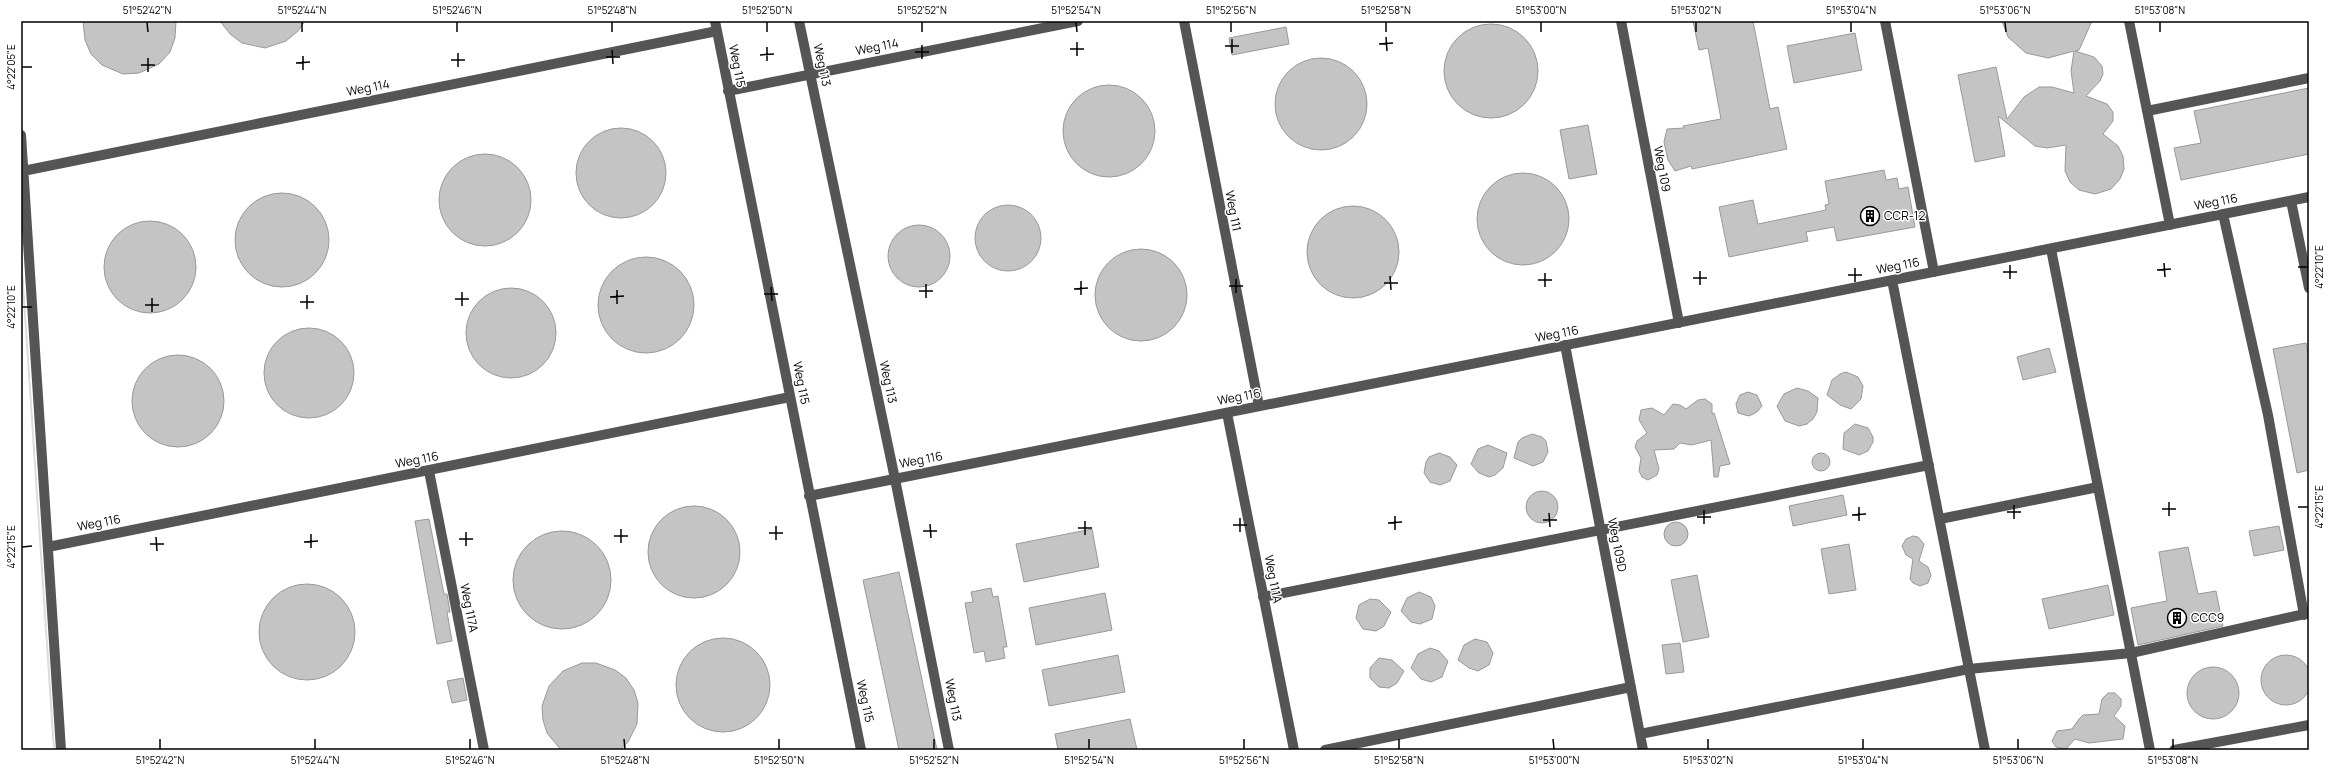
<svg xmlns="http://www.w3.org/2000/svg" width="2330" height="771" font-family="Manrope,sans-serif">
<style>
.green{fill:#dcdcdc}
.building{fill:#c4c4c4;stroke:#999}
.lines{fill:none;stroke-linecap:round;stroke-linejoin:round}
.minor{stroke:#555;stroke-width:10}
.ticks{fill:none;stroke:#000;stroke-width:1.5}
.labels{text-anchor:middle;stroke-width:3;stroke-linejoin:round;paint-order:stroke}
.street-label{font-size:12px;fill:#000;stroke:#fff}
.poi-label{font-size:12px;fill:#000;stroke:#fff;text-anchor:start}
.neatline{fill:none;stroke:#000;stroke-width:1.5}
.ticks-label{font-size:10px;text-anchor:middle;fill:#000}
</style>
<rect width="100%" height="100%" fill="#fff"/>
<path class="green" d="M21 240 55 750H53L21 269Z"/>
<path class="building" d="M83 21H176L175 38 170 52 159 64 139 73 123 74 102 65 91 54 85 40Z
M220 21H305L298 31 286 41 265 48 242 43 230 34Z
M1693 21H1753L1770 109 1778 107 1787 149 1692 169 1691 166 1675 171 1668 160 1664 142 1667 129 1684 128 1683 126 1721 119 1708 48 1699 50Z
M2002 21H2092L2079 50 2075 51 2094 57 2102 66 2103 74 2100 81 2086 96 2107 104 2113 112V121L2103 134 2118 146 2123 156 2124 169 2120 179 2111 189 2095 194 2079 190 2070 182 2065 171 2066 145 2047 148 2035 146 1998 116 2005 156 1975 162 1958 75 1996 67 2007 119 2024 97 2039 87H2052L2074 93 2071 71 2074 51 2048 58 2026 53 2008 37Z
M1444 71a47 47 0 1 1 94 0a47 47 0 1 1-94 0Z
M1286 27 1289 44 1232 55 1229 38Z
M1855 33 1862 70 1794 83 1787 46Z
M1275 104a46 46 0 1 1 92 0a46 46 0 1 1-92 0Z
M1063 131a46 46 0 1 1 92 0a46 46 0 1 1-92 0Z
M2309 88V154L2181 180 2174 148 2201 143 2194 111Z
M1588 125 1597 174 1569 179 1560 130Z
M576 173a45 45 0 1 1 90 0a45 45 0 1 1-90 0Z
M439 200a46 46 0 1 1 92 0a46 46 0 1 1-92 0Z
M1884 170 1886 180 1897 178 1899 189 1908 187 1915 227 1837 241 1834 227 1806 232 1808 241 1729 257 1719 207 1753 200 1758 224 1826 210 1825 205 1829 204 1825 181Z
M1477 219a46 46 0 1 1 92 0a46 46 0 1 1-92 0Z
M235 240a47 47 0 1 1 94 0a47 47 0 1 1-94 0Z
M975 238a33 33 0 1 1 66 0a33 33 0 1 1-66 0Z
M1307 252a46 46 0 1 1 92 0a46 46 0 1 1-92 0Z
M104 267a46 46 0 1 1 92 0a46 46 0 1 1-92 0Z
M888 256a31 31 0 1 1 62 0a31 31 0 1 1-62 0Z
M1095 295a46 46 0 1 1 92 0a46 46 0 1 1-92 0Z
M598 305a48 48 0 1 1 96 0a48 48 0 1 1-96 0Z
M466 333a45 45 0 1 1 90 0a45 45 0 1 1-90 0Z
M264 373a45 45 0 1 1 90 0a45 45 0 1 1-90 0Z
M2306 343 2309 360V470L2297 473 2273 349Z
M2049 348 2056 372 2023 380 2017 357Z
M132 401a46 46 0 1 1 92 0a46 46 0 1 1-92 0Z
M1846 372 1858 377 1863 386 1861 399 1851 409 1840 405 1827 395 1832 380 1840 374Z
M1797 388 1808 391 1818 398 1817 412 1813 419 1807 424 1799 426 1785 421 1777 406 1784 394Z
M1748 392 1757 395 1762 406 1757 412 1749 416 1738 413 1736 404 1740 395Z
M1705 399 1712 404V414L1714 413 1730 464 1720 466 1718 477H1714L1711 440 1692 445 1680 443 1674 449 1654 450 1659 469 1657 475 1648 480 1642 477 1639 471 1641 458 1635 447 1637 441 1647 433 1639 420 1641 410 1652 408 1664 415 1673 404 1680 405 1686 409 1698 400Z
M1855 424 1868 428 1873 437V442L1868 451 1859 455 1843 449 1844 433Z
M1532 434 1542 437 1546 441 1548 452 1543 462 1533 466 1514 458 1518 442 1522 438Z
M1488 445 1507 453 1503 468 1495 475 1489 477 1479 473 1471 464 1478 449Z
M1439 453 1450 457 1457 465 1450 481 1440 485 1430 482 1424 473 1426 462 1429 457Z
M1812 462a9 9 0 1 1 18 0a9 9 0 1 1-18 0Z
M1526 507a16 16 0 1 1 32 0a16 16 0 1 1-32 0Z
M1843 495 1847 515 1793 526 1789 506Z
M648 552a46 46 0 1 1 92 0a46 46 0 1 1-92 0Z
M429 519 444 594H447L450 612H447L452 641 437 644 415 521Z
M1664 534a12 12 0 1 1 24 0a12 12 0 1 1-24 0Z
M2279 526 2284 550 2254 556 2249 531Z
M1092 529 1099 567 1024 582 1016 544Z
M513 580a49 49 0 1 1 98 0a49 49 0 1 1-98 0Z
M1913 536 1918 537 1924 544 1919 561 1928 567 1931 575 1928 583 1920 586 1913 583 1910 579 1913 559 1906 555 1902 546 1906 539Z
M1849 544 1856 590 1829 594 1821 549Z
M2188 547 2198 594 2216 591 2223 626 2138 645 2131 608 2167 601 2159 552Z
M899 572 937 750H899L863 580Z
M1697 575 1709 637 1683 642 1671 580Z
M259 632a48 48 0 1 1 96 0a48 48 0 1 1-96 0Z
M2108 585 2114 615 2049 629 2042 599Z
M991 588 993 597 998 596 1007 647H1003L1005 658 986 662 984 651 974 653 965 603 973 602 971 592Z
M1419 592 1431 597 1435 606 1432 619 1420 624 1411 622 1401 611 1407 598Z
M1105 593 1112 630 1036 645 1029 608Z
M1370 599 1379 600 1391 612 1384 626 1376 631 1363 629 1356 618 1359 605Z
M676 685a47 47 0 1 1 94 0a47 47 0 1 1-94 0Z
M1475 639 1487 642 1493 653 1489 665 1478 671 1469 668 1458 660 1464 645Z
M1680 643 1684 672 1666 674 1662 645Z
M1430 648 1439 651 1448 661 1442 677 1431 682 1421 679 1411 668 1418 654Z
M2261 680a25 25 0 1 1 50 0a25 25 0 1 1-50 0Z
M1118 655 1125 692 1049 706 1042 670Z
M1379 658 1392 660 1404 671 1397 683 1389 688 1379 687 1370 678V668Z
M582 663H596L615 670 626 678 634 690 638 703 637 724 628 742 620 750H561L547 733 543 720 542 706 549 686 563 671Z
M2187 693a26 26 0 1 1 52 0a26 26 0 1 1-52 0Z
M463 678 467 700 452 703 447 681Z
M2108 693H2115L2121 699V706L2114 716 2125 726 2123 739 2089 743 2075 739 2066 749 2056 747 2052 741 2057 731 2072 729 2079 719 2083 715 2099 714 2102 699Z
M1130 719 1137 750H1058L1055 734Z"/>
<g class="lines">
<path class="minor" d="M715 21 861 750
M799 21 895 479 949 750
M1184 21 1259 406
M1621 21 1679 323
M1885 21 1934 272
M2129 21 2170 225
M728 91 1078 21
M2147 111 2309 78
M21 135 61 750
M23 171 717 31
M2291 201 2309 288
M2223 214 2268 415 2304 615
M2051 249 2150 750
M1892 280 1985 750
M1565 345 1643 750
M1227 413 1294 750
M429 471 484 750
M809 496 2309 197
M1940 519 2098 487
M48 547 790 397
M1263 597 1929 465
M1640 734 1969 669 2131 653 2309 613
M1325 750 1631 687
M2174 750 2309 725"/>
</g>
<path class="ticks" d="M147 22 148 32M302 22V32M457 22V32M612 22V32M767 22V32M922 22V32M1076 22 1077 32M1231 22V32M1386 22V32M1541 22V32M1696 22V32M1851 22V32M2005 22 2006 32M2160 22V32M1386 37 1387 51M1232 39V53M1077 42V56M1379 44 1393 43M922 45V59M1225 46H1239M767 47V61M1070 49H1084M612 50 613 64M915 52H929M458 53V67M760 55 774 54M303 56V70M606 57H620M148 58V72M451 60H465M296 63 310 62M141 65H155M22 67H32M2164 263 2165 277M2010 265V279M2298 267H2308M1855 268V282M2157 270 2171 269M1700 271V285M2003 272H2017M1545 273V287M1848 275H1862M1390 276 1391 290M1693 278H1707M1236 279V293M1538 280H1552M1081 281V295M1384 283H1398M926 284V298M1229 286H1243M771 287 772 301M1074 289 1088 288M617 290V304M919 291H933M462 292V306M764 294H778M307 295V309M610 297 624 296M152 298V312M455 299H469M300 302H314M145 305H159M22 307H32M2169 502V516M2014 505V519M1859 507V521M2298 507H2308M2162 509H2176M1704 510V524M2007 512H2021M1549 513 1550 527M1852 515 1866 514M1395 516V530M1697 517H1711M1240 518V532M1543 520H1557M1085 521V535M1388 523 1402 522M930 524 931 538M1233 525H1247M776 526V540M1078 528H1092M621 529V543M923 531H937M466 532V546M769 533H783M311 534V548M614 536H628M156 537 157 551M459 539H473M304 542 318 541M150 544H164M22 547 32 546M160 739V749M315 739V749M470 739V749M624 739 625 749M779 739V749M934 739V749M1089 739V749M1244 739V749M1399 739V749M1553 739 1554 749M1708 739V749M1863 739V749M2018 739V749M2173 739V749"/>
<defs>
<g id="building-ring" transform="scale(1)"><circle r="9.5" fill="#fff" stroke="#000" stroke-width="1.5"/><path d="M-4-6H4V6H1V3H-1V6H-4ZM-2.5-4.3h1.7v1.8h-1.7ZM.8-4.3h1.7v1.8H.8ZM-2.5-1h1.7V.8h-1.7ZM.8-1h1.7V.8H.8Z" fill="#000"/></g>
</defs>
<g fill-rule="evenodd">
<use href="#building-ring" x="1870" y="216"/>
<use href="#building-ring" x="2177" y="618"/>
</g>
<g class="labels">
<g class="street-label">
<text transform="translate(877 47) rotate(-11)" y="4">Weg 114</text>
<text transform="translate(822 65) rotate(78)" y="4">Weg 113</text>
<text transform="translate(737 66) rotate(79)" y="4">Weg 115</text>
<text transform="translate(368 88) rotate(-11)" y="4">Weg 114</text>
<text transform="translate(1662 169) rotate(79)" y="4">Weg 109</text>
<text transform="translate(2216 202) rotate(-11)" y="4">Weg 116</text>
<text transform="translate(1233 211) rotate(79)" y="4">Weg 111</text>
<text transform="translate(1898 266) rotate(-11)" y="4">Weg 116</text>
<text transform="translate(1557 334) rotate(-11)" y="4">Weg 116</text>
<text transform="translate(888 382) rotate(78)" y="4">Weg 113</text>
<text transform="translate(801 383) rotate(79)" y="4">Weg 115</text>
<text transform="translate(1239 397) rotate(-11)" y="4">Weg 116</text>
<text transform="translate(417 460) rotate(-11)" y="4">Weg 116</text>
<text transform="translate(921 460) rotate(-11)" y="4">Weg 116</text>
<text transform="translate(99 523) rotate(-11)" y="4">Weg 116</text>
<text transform="translate(1617 545) rotate(79)" y="4">Weg 109D</text>
<text transform="translate(1273 579) rotate(79)" y="4">Weg 111A</text>
<text transform="translate(469 608) rotate(79)" y="4">Weg 117A</text>
<text transform="translate(953 700) rotate(79)" y="4">Weg 113</text>
<text transform="translate(865 701) rotate(78)" y="4">Weg 115</text>
</g>
<g class="poi-label">
<text x="1884" y="220">CCR-12</text>
<text x="2191" y="622">CCC9</text>
</g>
</g>
<rect width="2330" height="771" fill="none" stroke="#ffffff" stroke-width="44"/>
<rect x="22" y="22" width="2286" height="727" class="neatline"/>
<g class="ticks-label">
<text x="147" y="14">51°52'42"N</text>
<text x="302" y="14">51°52'44"N</text>
<text x="457" y="14">51°52'46"N</text>
<text x="612" y="14">51°52'48"N</text>
<text x="767" y="14">51°52'50"N</text>
<text x="922" y="14">51°52'52"N</text>
<text x="1076" y="14">51°52'54"N</text>
<text x="1231" y="14">51°52'56"N</text>
<text x="1386" y="14">51°52'58"N</text>
<text x="1541" y="14">51°53'00"N</text>
<text x="1696" y="14">51°53'02"N</text>
<text x="1851" y="14">51°53'04"N</text>
<text x="2005" y="14">51°53'06"N</text>
<text x="2160" y="14">51°53'08"N</text>
<text transform="translate(11 67) rotate(-90)" y="4">4°22'05"E</text>
<text transform="translate(2319 267) rotate(-90)" y="4">4°22'10"E</text>
<text transform="translate(11 307) rotate(-90)" y="4">4°22'10"E</text>
<text transform="translate(2319 507) rotate(-90)" y="4">4°22'15"E</text>
<text transform="translate(11 547) rotate(-90)" y="4">4°22'15"E</text>
<text x="160" y="764">51°52'42"N</text>
<text x="315" y="764">51°52'44"N</text>
<text x="470" y="764">51°52'46"N</text>
<text x="625" y="764">51°52'48"N</text>
<text x="779" y="764">51°52'50"N</text>
<text x="934" y="764">51°52'52"N</text>
<text x="1089" y="764">51°52'54"N</text>
<text x="1244" y="764">51°52'56"N</text>
<text x="1399" y="764">51°52'58"N</text>
<text x="1554" y="764">51°53'00"N</text>
<text x="1708" y="764">51°53'02"N</text>
<text x="1863" y="764">51°53'04"N</text>
<text x="2018" y="764">51°53'06"N</text>
<text x="2173" y="764">51°53'08"N</text>
</g>
</svg>
